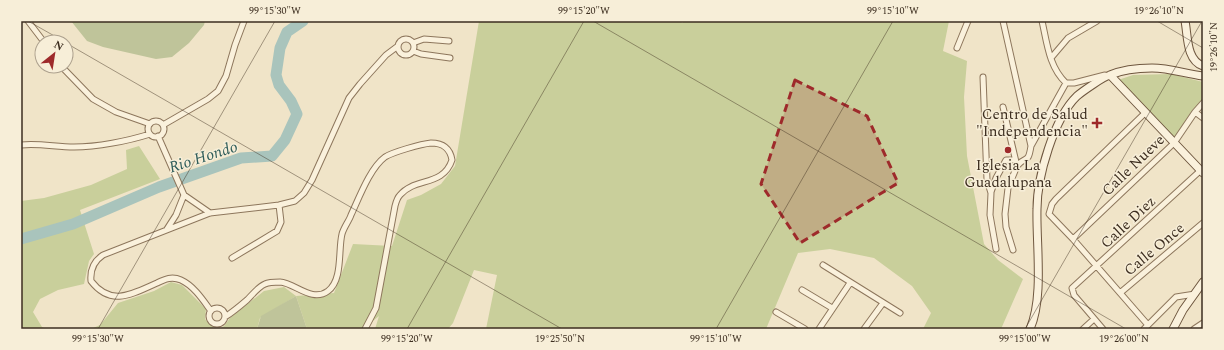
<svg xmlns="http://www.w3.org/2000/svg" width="1224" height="350" font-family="Spectral,serif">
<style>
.green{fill:#c9cf9b}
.cemetery{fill:#bfc49a}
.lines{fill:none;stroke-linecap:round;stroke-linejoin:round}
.river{stroke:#a9c4bc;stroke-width:11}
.street-casing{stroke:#8d765c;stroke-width:7}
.secondary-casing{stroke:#6f573f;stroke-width:9}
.street{stroke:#faf1dc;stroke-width:5}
.secondary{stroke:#faf1dc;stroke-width:7}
.marked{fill:#9e2a2b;fill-opacity:0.2;stroke:#9e2a2b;stroke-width:3;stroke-dasharray:8 5;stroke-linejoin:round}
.ticks{fill:none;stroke:#3d2e20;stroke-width:1;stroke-opacity:0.45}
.poi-dot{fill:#9e2a2b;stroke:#f7eed8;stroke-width:1.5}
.labels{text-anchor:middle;stroke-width:3;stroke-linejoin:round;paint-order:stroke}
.poi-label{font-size:15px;fill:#3d2e20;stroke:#f7eed8;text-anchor:end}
.street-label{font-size:15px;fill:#3d2e20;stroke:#f7eed8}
.water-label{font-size:16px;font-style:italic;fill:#2f5d5a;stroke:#f7eed8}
.neatline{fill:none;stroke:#3d2e20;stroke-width:1.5}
.ticks-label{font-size:10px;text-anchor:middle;fill:#3d2e20}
</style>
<rect width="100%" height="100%" fill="#f0e4c8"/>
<path class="green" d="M479 21H681L682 23 684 21H949L943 51 967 61 964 97 967 156 984 244 998 260 1023 279 1001 329H923L931 313 912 286 874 258 830 249 798 253 766 329H486L497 275 474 270 453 323 448 329H375L379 316 363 329H307L296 296 260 318 257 329H220L224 326 230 318 264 291 284 287 296 296 334 293 353 244 392 246 407 200 421 195 441 184 455 166Z
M1171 74 1203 82V100L1192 111 1173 140 1115 81 1133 75Z
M139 146 160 179 80 210 94 254 89 261 84 284 58 290 40 299 33 312 42 327 46 329H21V201L44 198 91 185 127 169 126 150Z
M171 282 182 285 206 309 205 319 215 329H91L100 325 118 303 154 291Z"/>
<path class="cemetery" d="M71 21H205L204 25 189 43 172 57 156 59 103 47 87 41Z
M296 296 307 329H257L261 316Z"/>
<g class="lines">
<path class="river" d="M21 239 73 224 159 187 241 158 272 156 285 140 297 114 291 101 279 85 276 75 280 48 287 32 303 21"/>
<g class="street-casing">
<path id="street" d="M28 21 44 42
M1003 21 1031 146C1028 165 1026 155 1017 166
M1042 21C1047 43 1049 67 1066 83
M398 47a8 8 0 1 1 16 0a8 8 0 1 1-16 0Z
M413 43 424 39 449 41
M957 48 968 21
M413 51 421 54 450 58
M1051 58 1068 38 1097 21
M61 66 93 99 116 112 150 124
M983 77 987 180 991 193 990 215 996 249
M1003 107 1017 166 1008 188 1005 214 1006 227 1013 250
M1195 112 1203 118
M1145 113 1056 199 1052 204 1049 214 1073 239 1148 325
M148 129a8 8 0 1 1 16 0a8 8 0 1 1-16 0Z
M163 125 208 99 218 91 226 76 235 45 244 21
M158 136 184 195 210 213
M21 145C39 143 56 147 74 147 97 147 128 141 150 134
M1031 146 1066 83H1074L1105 75
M991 192 996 178 1006 160H1015
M167 229 176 215 184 195
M1073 239 1174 143 1195 112 1203 103
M232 258 277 231 281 222 279 205
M823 265 900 313
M802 290 832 308
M1120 293 1203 223
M209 316a8 8 0 1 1 16 0a8 8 0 1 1-16 0Z
M211 311C203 300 194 286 181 280 172 276 165 279 157 283 132 294 111 307 91 281 90 270 94 261 103 255L210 213 279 205 295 201 304 193 312 180 349 98 360 84 386 55 398 46
M776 312 805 329
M225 317C233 312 240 306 247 300 252 295 258 287 265 284 269 282 275 282 280 282 295 283 312 303 328 291 343 280 338 250 342 234 344 227 349 221 351 215 359 198 370 168 385 157 393 152 421 144 431 143 443 143 450 148 452 160 443 187 415 177 400 195 397 198 396 202 395 206L376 308 365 329
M819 329 850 283
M864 329 883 303
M1083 329 1094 319
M1103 329 1074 295 1072 288 1201 170
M1144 329 1176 297 1195 294
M1194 329 1203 323"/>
</g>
<g class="secondary-casing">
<path id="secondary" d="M1185 21C1188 36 1186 60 1203 66
M1110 75 1203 173
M1030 329C1044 298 1036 243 1037 209 1037 177 1054 118 1077 96 1083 91 1103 77 1110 75 1122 70 1140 68 1152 68 1170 68 1186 74 1203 76
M1173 329 1183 310 1203 282"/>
</g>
<use href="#street" class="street"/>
<use href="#secondary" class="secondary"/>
</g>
<path class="marked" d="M795 80 867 116 898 183 800 243 761 184Z"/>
<path class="ticks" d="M28 21 65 42M593 21 1126 329M1157 21 1203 48M66 43 562 329M98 329 275 21M407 329 584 21M716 329 893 21M1025 329 1202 21"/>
<g class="poi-dot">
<path d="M1095 117h4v4h4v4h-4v4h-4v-4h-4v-4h4z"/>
<circle cx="1008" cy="150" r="4"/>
</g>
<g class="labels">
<g class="poi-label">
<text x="1088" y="119">Centro de Salud<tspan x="1088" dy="17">"Independencia"</tspan></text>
<text x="1008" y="170" text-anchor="middle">Iglesia La<tspan x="1008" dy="17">Guadalupana</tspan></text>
</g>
<g class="street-label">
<text transform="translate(1133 165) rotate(-44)" y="5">Calle Nueve</text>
<text transform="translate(1128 222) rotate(-43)" y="5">Calle Diez</text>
<text transform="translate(1154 249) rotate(-40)" y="5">Calle Once</text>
</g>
<g class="water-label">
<text transform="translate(203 156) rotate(-18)" y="6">Rio Hondo</text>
</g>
</g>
<rect width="1224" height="350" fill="none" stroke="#f7eed8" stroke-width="44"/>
<g transform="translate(54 54) rotate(30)"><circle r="19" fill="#f7eed8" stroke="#ada18e"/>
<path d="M0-3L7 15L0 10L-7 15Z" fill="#9e2a2b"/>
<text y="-6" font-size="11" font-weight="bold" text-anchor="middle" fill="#3d2e20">N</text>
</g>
<rect x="22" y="22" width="1180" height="306" class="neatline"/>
<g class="ticks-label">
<text x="275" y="14">99°15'30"W</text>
<text x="584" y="14">99°15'20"W</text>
<text x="893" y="14">99°15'10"W</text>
<text x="1159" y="14">19°26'10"N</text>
<text transform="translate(1213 47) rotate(-90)" y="4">19°26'10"N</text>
<text x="98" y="342">99°15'30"W</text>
<text x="407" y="342">99°15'20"W</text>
<text x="560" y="342">19°25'50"N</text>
<text x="716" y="342">99°15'10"W</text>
<text x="1025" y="342">99°15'00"W</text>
<text x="1124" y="342">19°26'00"N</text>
</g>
</svg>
